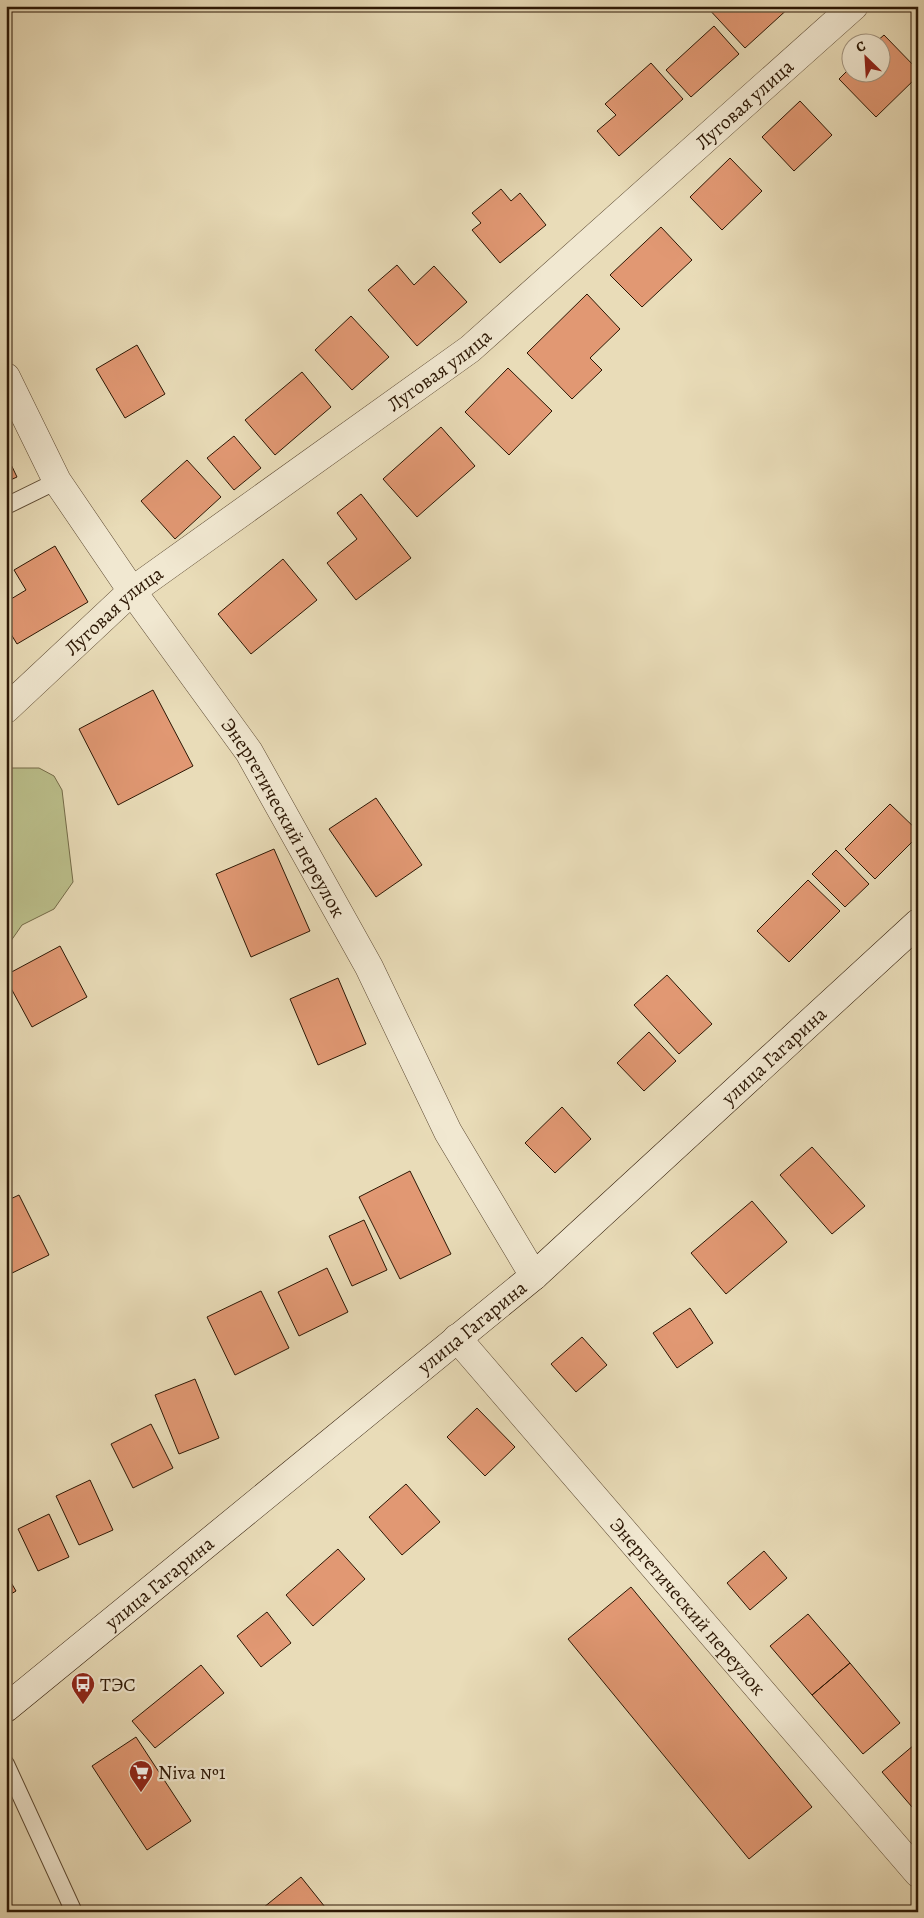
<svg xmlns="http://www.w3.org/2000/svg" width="924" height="1918" font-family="Alegreya,serif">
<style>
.green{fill:#bbbf8b;stroke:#746b48}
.building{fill:#e19873;stroke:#2c1704}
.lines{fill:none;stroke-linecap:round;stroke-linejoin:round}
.lane-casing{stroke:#5b4831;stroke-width:18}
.street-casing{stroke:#5b4831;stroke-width:29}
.secondary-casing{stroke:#2c1704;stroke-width:29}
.lane{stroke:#f1e8d1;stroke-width:16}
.street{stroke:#f1e8d1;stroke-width:28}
.secondary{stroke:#f1e8d1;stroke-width:28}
.labels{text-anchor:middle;stroke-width:4.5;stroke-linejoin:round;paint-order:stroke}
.street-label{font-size:20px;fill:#2c1704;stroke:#f1e8d1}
.poi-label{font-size:20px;fill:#2c1704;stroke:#f1e8d1;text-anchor:start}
</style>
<rect width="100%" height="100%" fill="#e9dcb8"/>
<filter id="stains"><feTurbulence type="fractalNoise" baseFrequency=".004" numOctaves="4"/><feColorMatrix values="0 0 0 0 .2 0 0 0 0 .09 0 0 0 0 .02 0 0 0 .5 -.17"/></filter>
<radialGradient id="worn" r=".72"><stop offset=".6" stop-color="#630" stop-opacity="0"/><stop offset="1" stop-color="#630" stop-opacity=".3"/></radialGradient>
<path class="green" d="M11 768H39L54 776 62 790 73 882 54 909 22 925 6 948V775Z"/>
<path class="building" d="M706 6H791L745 48Z
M714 26 739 54 691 97 666 70Z
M884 35 918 70V76L876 117 839 79 852 66V72H882V42H876Z
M651 63 683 99 619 156 597 131 616 115 605 104Z
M800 101 832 135 794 171 762 137Z
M730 158 762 191 722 230 690 197Z
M501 189 511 201 520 193 546 225 500 263 472 230 481 223 472 213Z
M661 227 692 260 642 307 610 275Z
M397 265 414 285 434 266 467 302 417 346 368 290Z
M587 294 620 329 590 358 602 370 572 399 527 353Z
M351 316 389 357 352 390 315 350Z
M137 345 165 394 125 418 96 369Z
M508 368 552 411 509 455 465 412Z
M302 372 331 407 275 455 245 420Z
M441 427 475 466 417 517 383 479Z
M234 436 261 468 234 490 207 458Z
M6 454 17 477 6 482Z
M187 460 221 497 175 539 141 501Z
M361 494 411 558 356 600 327 563 357 539 337 513Z
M55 546 88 602 17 644 6 626V602L26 590 14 570Z
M283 559 317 600 251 654 218 614Z
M153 690 193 766 118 805 79 729Z
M376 798 422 865 376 897 329 829Z
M890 804 918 831V836L875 879 845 849Z
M274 849 310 931 251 957 216 874Z
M836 850 869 884 845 907 812 874Z
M808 880 840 911 789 962 757 931Z
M60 946 87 997 32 1027 6 979V975Z
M667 975 712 1024 679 1054 634 1005Z
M338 978 366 1044 318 1065 290 999Z
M649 1032 676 1061 644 1091 617 1063Z
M562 1107 591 1139 555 1173 525 1143Z
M812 1147 865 1206 832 1234 780 1175Z
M410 1171 451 1254 400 1279 359 1197Z
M19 1195 49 1255 6 1276V1201Z
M752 1201 787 1242 726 1294 691 1253Z
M364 1220 387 1270 352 1286 329 1236Z
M327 1268 348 1312 299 1336 278 1292Z
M261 1291 289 1348 235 1375 207 1317Z
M690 1308 713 1343 677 1368 653 1333Z
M582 1337 607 1365 576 1392 551 1364Z
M195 1379 219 1438 179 1454 155 1395Z
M477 1408 515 1447 485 1476 447 1437Z
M151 1424 173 1468 133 1488 111 1444Z
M90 1480 113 1530 79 1545 56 1496Z
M406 1484 440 1522 402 1555 369 1517Z
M49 1514 69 1557 38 1571 18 1529Z
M338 1549 365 1579 313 1626 286 1595Z
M764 1551 787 1578 750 1610 727 1583Z
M6 1574 16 1591 6 1597Z
M631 1587 812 1807 749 1859 568 1639Z
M267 1612 291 1643 261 1667 237 1636Z
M808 1614 850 1663 812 1695 770 1646Z
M850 1663 900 1723 863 1754 812 1695Z
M201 1665 224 1693 155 1748 132 1721Z
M136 1737 191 1821 147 1850 92 1766Z
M914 1745 918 1750V1814L882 1772Z
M301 1877 329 1912H258Z"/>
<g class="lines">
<g class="lane-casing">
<path id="lane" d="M6 506 57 481
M6 1764 74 1912"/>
</g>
<g class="street-casing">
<g id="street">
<path id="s1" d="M6 377 57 481 132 591 249 752 369 967 448 1132 534 1276"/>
<path id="s2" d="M6 709 132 591 470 349 854 6"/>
<path id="s3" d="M457 1338 918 1873"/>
</g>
</g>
<g class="secondary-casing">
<g id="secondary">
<path id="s4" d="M6 1708 534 1276 918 923"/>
</g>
</g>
<use href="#lane" class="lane"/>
<use href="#street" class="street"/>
<use href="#secondary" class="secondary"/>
</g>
<defs>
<g id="bus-pin" transform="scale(1.25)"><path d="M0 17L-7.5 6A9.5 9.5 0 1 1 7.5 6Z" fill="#8f2418" stroke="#f1e8d1"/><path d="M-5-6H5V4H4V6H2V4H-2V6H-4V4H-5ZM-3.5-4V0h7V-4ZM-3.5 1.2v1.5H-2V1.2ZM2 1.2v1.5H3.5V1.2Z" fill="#fff"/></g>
<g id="supermarket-pin" transform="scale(1.25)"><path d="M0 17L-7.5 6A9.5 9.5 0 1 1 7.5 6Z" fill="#8f2418" stroke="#f1e8d1"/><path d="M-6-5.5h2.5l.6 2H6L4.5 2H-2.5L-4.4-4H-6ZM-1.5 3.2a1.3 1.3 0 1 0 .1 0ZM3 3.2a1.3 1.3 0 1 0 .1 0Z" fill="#fff"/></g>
</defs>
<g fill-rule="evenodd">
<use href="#bus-pin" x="83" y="1684"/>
<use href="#supermarket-pin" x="141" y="1772"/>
</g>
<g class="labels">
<g class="street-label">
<text dy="7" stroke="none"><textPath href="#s2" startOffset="956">Луговая улица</textPath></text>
<text dy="7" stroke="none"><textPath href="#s2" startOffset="551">Луговая улица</textPath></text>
<text dy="7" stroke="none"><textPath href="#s2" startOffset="146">Луговая улица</textPath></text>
<text dy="7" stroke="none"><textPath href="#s1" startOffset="522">Энергетический переулок</textPath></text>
<text dy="7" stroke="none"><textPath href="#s4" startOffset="1008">улица Гагарина</textPath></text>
<text dy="7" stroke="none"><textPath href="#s4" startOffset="602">улица Гагарина</textPath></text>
<text dy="7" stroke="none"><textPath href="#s4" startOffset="198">улица Гагарина</textPath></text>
<text dy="7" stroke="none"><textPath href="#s3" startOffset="354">Энергетический переулок</textPath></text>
</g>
<g class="poi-label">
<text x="100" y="1691">ТЭС</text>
<text x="158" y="1779">Niva №1</text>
</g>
</g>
<rect width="924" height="1918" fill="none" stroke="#e9dcb8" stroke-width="25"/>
<rect x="8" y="8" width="909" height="1903" fill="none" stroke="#2c1704" stroke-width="2.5"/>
<rect x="12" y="12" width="899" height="1893" fill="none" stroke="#2c1704"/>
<g transform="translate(866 58) rotate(335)"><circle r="24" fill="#f1e8d1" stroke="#a2947f"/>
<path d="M0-4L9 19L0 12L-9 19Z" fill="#8f2418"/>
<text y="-8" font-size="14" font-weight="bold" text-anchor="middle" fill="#2c1704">С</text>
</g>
<rect width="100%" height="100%" filter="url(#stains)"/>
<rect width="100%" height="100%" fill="url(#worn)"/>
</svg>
